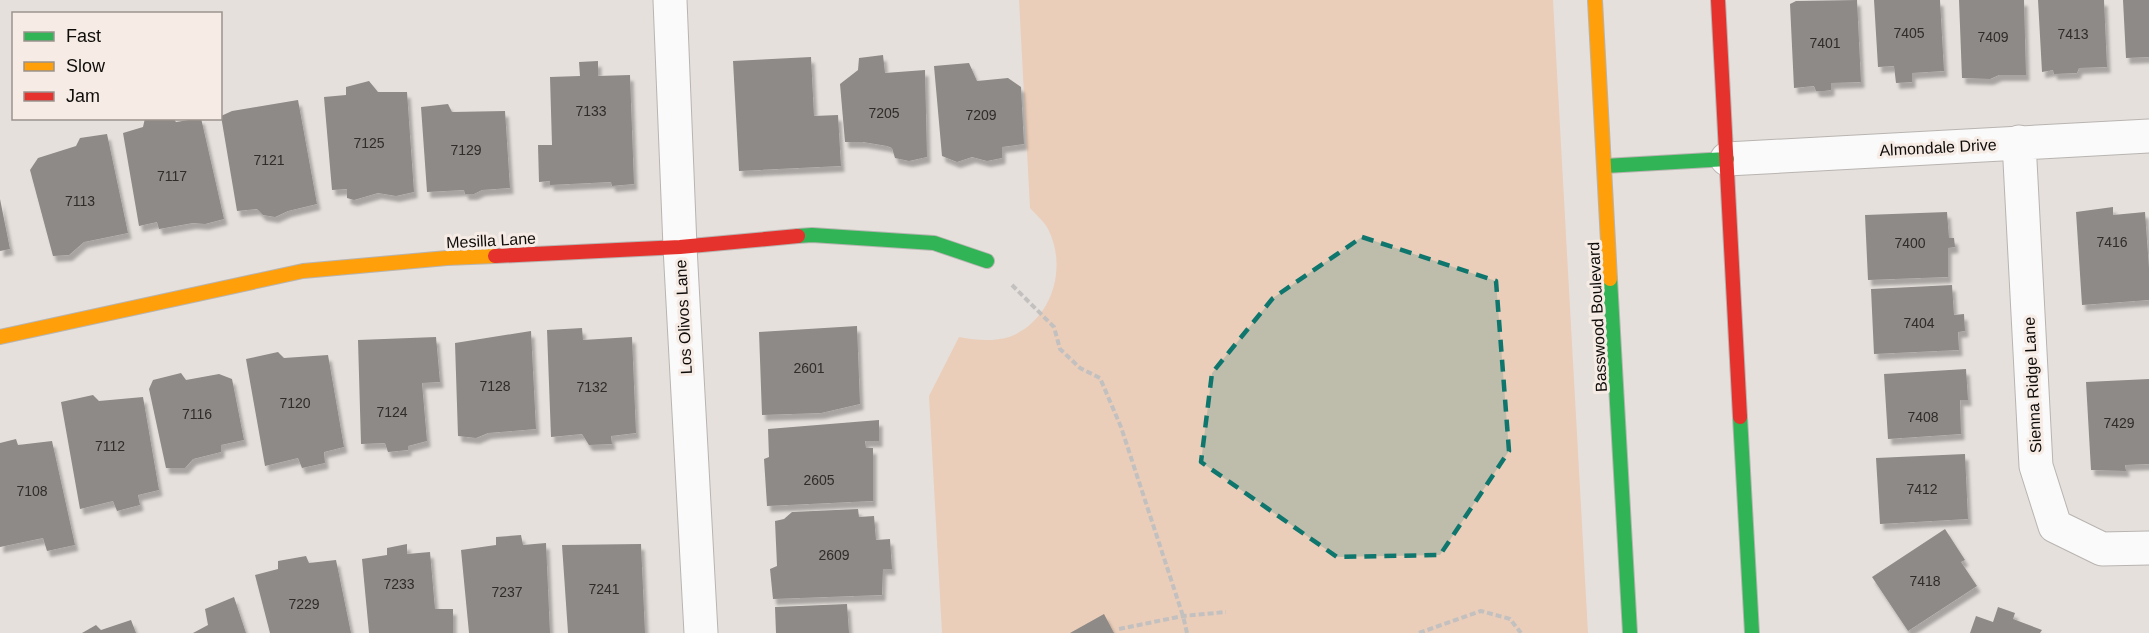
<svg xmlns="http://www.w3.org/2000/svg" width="2149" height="633" font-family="Helvetica,sans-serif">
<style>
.green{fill:#eaceba}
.building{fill:#8e8a87;filter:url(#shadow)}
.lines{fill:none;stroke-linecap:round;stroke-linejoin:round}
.street-casing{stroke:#b8b4b1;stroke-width:35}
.fast-casing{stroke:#b8b4b1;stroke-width:16}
.slow-casing{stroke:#b8b4b1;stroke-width:16}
.jam-casing{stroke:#b8b4b1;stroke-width:16}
.path{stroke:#c3c0c0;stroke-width:4;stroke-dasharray:6 3;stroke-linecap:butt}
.street{stroke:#fbfafa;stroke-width:33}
.fast{stroke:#30b455;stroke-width:14}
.slow{stroke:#ff9f0a;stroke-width:14}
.jam{stroke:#e5322d;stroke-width:14}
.marked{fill:#0f766e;fill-opacity:0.2;stroke:#0f766e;stroke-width:4.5;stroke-dasharray:12 8;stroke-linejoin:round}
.labels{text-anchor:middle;stroke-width:6;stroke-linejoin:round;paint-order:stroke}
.number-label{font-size:14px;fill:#2f2c29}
.street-label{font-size:16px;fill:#0f0c0a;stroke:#f6ece5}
</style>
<defs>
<filter id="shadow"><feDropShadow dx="3.5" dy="6" stdDeviation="1.5" flood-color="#0004"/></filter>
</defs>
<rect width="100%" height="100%" fill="#e5e0dc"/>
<path class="green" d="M1019 0H1553L1588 633H942L929 396 959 337C976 340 992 342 1009 337 1052 321 1068 268 1048 229 1044 221 1036 215 1030 208Z"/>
<path class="building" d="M1857 0 1861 82 1831 83V90L1824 91H1816L1814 86 1794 88 1790 4 1796 1Z
M1874 0H1940L1944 71 1912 73V82L1896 83 1894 66 1878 67Z
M1959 0H2024L2026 75H1999L1990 79 1962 78Z
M2038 0H2104L2107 67 2079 68 2077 73 2054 74 2053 70 2042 72Z
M2123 0H2149V57L2126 58Z
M883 55 885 73 925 70 927 157 909 161 895 158 892 148 887 146 863 142H845L840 84 858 70 859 58Z
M811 57 814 116 838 115 841 166 739 171 733 61Z
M598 61V76L630 75 634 184 612 186 611 182 550 185V181L539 182 538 145H552L550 77 580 76 579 62Z
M969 63 977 81 1008 78 1021 87 1024 144 1002 147V158L987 161 972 157 957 162 942 156 934 66Z
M369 81 378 92H407L414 192 396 196 378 193 354 200 347 198V189L332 190 324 97 346 95V87Z
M298 100 317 204 288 211 275 217 263 215 257 209 237 211 221 116 232 111Z
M448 104 452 112 505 111 510 188 482 190 474 194H465L464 190 427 192 421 107Z
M145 118H173L176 122 201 118 224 219 205 224 193 223 159 229 157 222 139 226 123 133 143 127Z
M107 134 128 233 84 242 69 255 53 256 30 170 38 158 76 146 80 138Z
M0 199 10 249 0 251Z
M2113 207V215L2145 212 2149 268V300L2082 305 2076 212Z
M1947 212 1949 238H1954L1955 247 1948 248V277L1868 280 1865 215Z
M1952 285 1954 315 1964 314 1965 331 1958 332 1959 350 1874 354 1871 289Z
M857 326 860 404 821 413 762 415 759 332Z
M582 328 583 340 632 337 636 433 611 436 612 444 589 445 582 434 551 437 547 330Z
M531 331 536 429 488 433 476 438 458 436 455 343Z
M436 337 440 382 422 383 427 441 408 446V450L388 452 385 443 361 444 358 340Z
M278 352 284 358 328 355 344 447 324 452 325 463 302 468 298 458 265 466 246 359Z
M1966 369 1968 400H1960L1961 434 1888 439 1884 374Z
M181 373 186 380 219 374 232 379 244 440 221 445V452L193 459 185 468H166L149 389 153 380Z
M2149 379V464L2125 465 2126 471 2091 470 2086 382Z
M93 395 99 401 143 397 159 490 138 495 140 505 117 511 113 501 80 509 61 402Z
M879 420V441H865L866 448H873V501L767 506 764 459 769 457 768 429Z
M16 439 18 445 52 441 75 545 47 551 43 538 0 547V443Z
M1965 454 1968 519 1880 524 1876 458Z
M858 509 859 517 874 516 876 540 890 539 892 569H883L882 595 773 599 770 569 777 566 775 521 784 519 792 512Z
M1945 529 1965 560 1961 562 1977 586 1908 631 1872 577Z
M521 535 523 545 546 543 550 633H469L461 550 496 545V537Z
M407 544V554L430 552 435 609H453V633H369L362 559 387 555V548Z
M641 544 645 633H568L562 545Z
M306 556 309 563 336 560 351 633H270L255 575 278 569V561Z
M234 597 246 633H193L208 625 205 609Z
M847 604 849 633H776L775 607Z
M1998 607 2015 613 2013 619 2042 630 2040 633H1970L1976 616 1993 622Z
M1104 614 1114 633H1070Z
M131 620 136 633H82L96 625 101 630Z"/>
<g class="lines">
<g class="street-casing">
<path id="street" d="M670 0 680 247 701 633
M2019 142 2036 466 2055 526 2102 549 2149 548
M1727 159 2149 136"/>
</g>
<g class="fast-casing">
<path id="fast" d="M1605 166 1727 159
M798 236 812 235 934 243 987 261
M1610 279 1630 633
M1740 417 1752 633"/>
</g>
<g class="slow-casing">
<path id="slow" d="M1595 0 1610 279
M0 337 303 271 447 258 495 256"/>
</g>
<g class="jam-casing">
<path id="jam" d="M1718 0 1740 417
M495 256 680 247 798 236"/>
</g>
<path class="path" d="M1012 285 1054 327 1060 349 1080 368 1100 378 1121 427 1183 616 1187 633
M1119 629 1183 616 1226 612
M1419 633 1481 611 1510 619 1521 633"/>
<use href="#street" class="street"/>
<use href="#fast" class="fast"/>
<use href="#slow" class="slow"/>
<use href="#jam" class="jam"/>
</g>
<path class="marked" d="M1362 237 1496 281 1509 451 1440 555 1337 557 1201 462 1212 373 1273 298Z"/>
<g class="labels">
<g class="number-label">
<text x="1909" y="38">7405</text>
<text x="2073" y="39">7413</text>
<text x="1993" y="42">7409</text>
<text x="1825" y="48">7401</text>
<text x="591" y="116">7133</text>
<text x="884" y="118">7205</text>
<text x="981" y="120">7209</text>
<text x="369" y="148">7125</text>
<text x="466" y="155">7129</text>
<text x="269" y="165">7121</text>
<text x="172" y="181">7117</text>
<text x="80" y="206">7113</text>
<text x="2112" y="247">7416</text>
<text x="1910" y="248">7400</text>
<text x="1919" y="328">7404</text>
<text x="809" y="373">2601</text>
<text x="495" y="391">7128</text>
<text x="592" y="392">7132</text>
<text x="295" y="408">7120</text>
<text x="392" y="417">7124</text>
<text x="197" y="419">7116</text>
<text x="1923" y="422">7408</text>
<text x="2119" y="428">7429</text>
<text x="110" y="451">7112</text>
<text x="819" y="485">2605</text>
<text x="1922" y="494">7412</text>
<text x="32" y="496">7108</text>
<text x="834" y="560">2609</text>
<text x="1925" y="586">7418</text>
<text x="399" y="589">7233</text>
<text x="604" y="594">7241</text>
<text x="507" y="597">7237</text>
<text x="304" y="609">7229</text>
</g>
<g class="street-label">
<text transform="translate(1938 147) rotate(-3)" y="6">Almondale Drive</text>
<text transform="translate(491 240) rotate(-3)" y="6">Mesilla Lane</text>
<text transform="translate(683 317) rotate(-93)" y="6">Los Olivos Lane</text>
<text transform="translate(1597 317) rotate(-93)" y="6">Basswood Boulevard</text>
<text transform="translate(2032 385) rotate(-93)" y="6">Sienna Ridge Lane</text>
</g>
</g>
<rect x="12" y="12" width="210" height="108" fill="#f6ece5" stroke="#9a928d" stroke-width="1.5"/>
<rect x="24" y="32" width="30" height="9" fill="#30b455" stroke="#9a928d" stroke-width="1.5"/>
<text x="66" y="42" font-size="18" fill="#0f0c0a">Fast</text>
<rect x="24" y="62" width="30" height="9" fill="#ff9f0a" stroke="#9a928d" stroke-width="1.5"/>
<text x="66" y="72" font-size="18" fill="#0f0c0a">Slow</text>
<rect x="24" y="92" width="30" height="9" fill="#e5322d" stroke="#9a928d" stroke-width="1.5"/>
<text x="66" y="102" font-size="18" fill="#0f0c0a">Jam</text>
</svg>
